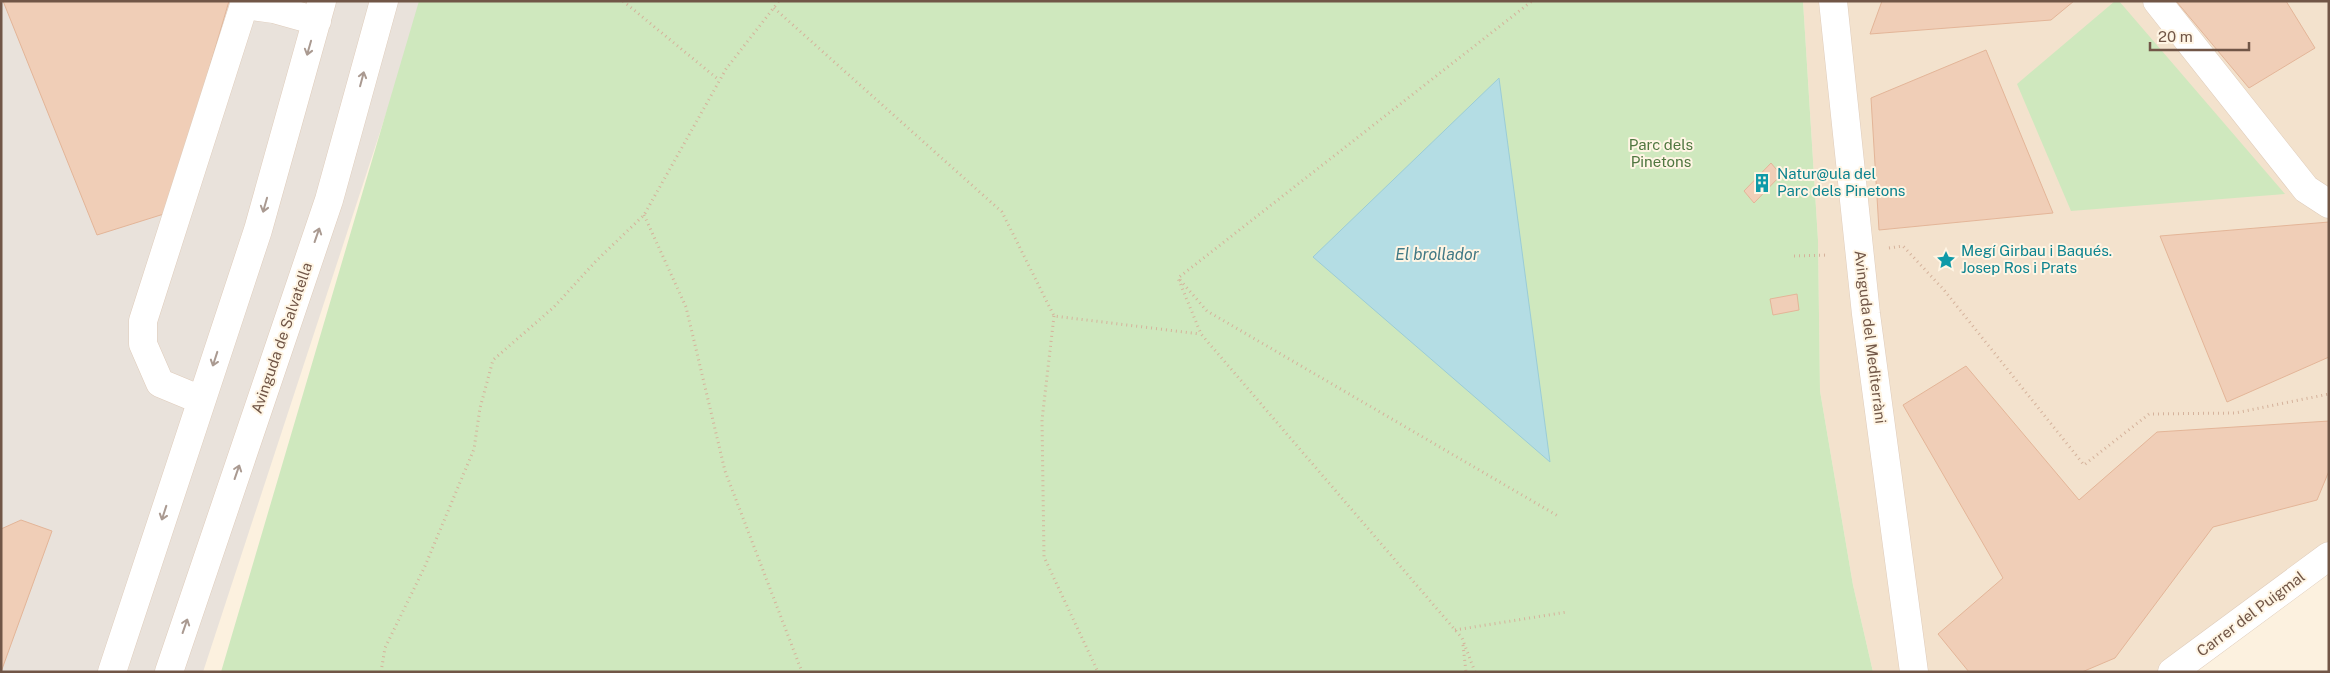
<svg xmlns="http://www.w3.org/2000/svg" width="2330" height="673" font-family="'Public Sans',sans-serif">
<style>
.residential{fill:#f3e2cd}
.industrial{fill:#e9e2db}
.green{fill:#cfe8be}
.water{fill:#b4dde4;stroke:#9bccd6}
.building{fill:#f0ceb7;stroke:#e3b598}
.lines{fill:none;stroke-linecap:round;stroke-linejoin:round}
.minor-casing{stroke:#dfccbb;stroke-width:29}
.path{stroke:#d5b29b;stroke-width:3;stroke-dasharray:1 4;stroke-linecap:butt}
.minor{stroke:#fff;stroke-width:28}
.oneway{stroke:#aa9a91}
.labels{text-anchor:middle;stroke-width:4;stroke-linejoin:round;paint-order:stroke}
.park-label{font-size:15px;fill:#507740;stroke:#fff5e4}
.culture-label{font-size:15px;fill:#0d838f;stroke:#fff5e4;text-anchor:start}
.street-label{font-size:15px;fill:#715647;stroke:#fff5e4}
.water-label{font-size:16px;font-style:italic;fill:#417985;stroke:#fff5e4}
</style>
<rect width="100%" height="100%" fill="#fcf1df"/>
<path class="residential" d="M1803 1H2329V566L2185 672H1873L1853 585 1820 391 1818 240Z"/>
<path class="industrial" d="M1 1H423L203 672H1Z"/>
<path class="green" d="M419 1H1803L1818 240 1820 391 1853 585 1873 672H221Z
M2115 1H2119L2285 194 2071 211 2017 84Z"/>
<path class="water" d="M1499 78 1550 462 1313 257Z"/>
<path class="building" d="M3 1H229L167 213 97 235Z
M1882 1H2074L2051 20 1870 34Z
M2176 1H2286L2315 48 2249 88Z
M1986 50 2053 213 1879 230 1871 98Z
M1771 163 1781 175 1754 203 1744 191Z
M2329 222V357L2227 402 2160 236Z
M1797 294 1799 310 1773 315 1770 299Z
M1966 366 2079 500 2157 432 2329 421V471L2317 500 2213 527 2115 658 2082 672H1969L1938 634 2003 578 1903 405Z
M21 520 52 531 1 672V529Z"/>
<g class="lines">
<g class="minor-casing">
<path id="minor" d="M1833 1 1866 314 1914 672
M2157 1 2306 189 2329 204
M201 400 160 383 143 344V321L244 5 274 9 317 21
M112 672 258 230 322 1
M169 672 329 200 384 1
M2172 672 2329 556"/>
</g>
<path class="path" d="M623 1 719 80
M774 8 1002 212 1054 316 1200 334
M644 215 686 307 725 471 802 672
M1889 248 1903 246 1944 290 2084 465 2149 414 2235 413 2329 394
M1794 256 1829 255
M1180 280 1207 311 1558 516
M1054 316 1042 420 1044 557 1098 672
M1455 630 1567 612
M1463 645 1466 672
M381 672 385 648 425 566 474 449 480 408 493 360 554 307 596 261 644 215 726 69 779 1
M1475 672 1462 638 1201 334 1178 278 1532 1"/>
<use href="#minor" class="minor"/>
</g>
<defs><path id="oneway-shaft" d="M-6 0H5M1.5-3L5.5 0L1.5 3" fill="none" stroke-width="1.6" stroke-linecap="round" stroke-linejoin="round" transform="scale(1.25)"/></defs>
<g class="oneway">
<use href="#oneway-shaft" transform="translate(309 48) rotate(106)"/>
<use href="#oneway-shaft" transform="translate(362 79) rotate(-75)"/>
<use href="#oneway-shaft" transform="translate(265 205) rotate(106)"/>
<use href="#oneway-shaft" transform="translate(317 235) rotate(-71)"/>
<use href="#oneway-shaft" transform="translate(215 359) rotate(108)"/>
<use href="#oneway-shaft" transform="translate(237 472) rotate(-71)"/>
<use href="#oneway-shaft" transform="translate(164 513) rotate(108)"/>
<use href="#oneway-shaft" transform="translate(185 626) rotate(-71)"/>
</g>
<defs>
<g id="building-bare" transform="scale(1.5)"><path d="M-4-6H4V6H1V3H-1V6H-4ZM-2.5-4.3h1.7v1.8h-1.7ZM.8-4.3h1.7v1.8H.8ZM-2.5-1h1.7V.8h-1.7ZM.8-1h1.7V.8H.8Z" fill="#0f9aa8" stroke="#fff5e4" stroke-width="2.5" paint-order="stroke"/></g>
<g id="sight-bare" transform="scale(1.5)"><path d="M0-6L1.8-2.2L6-1.7L2.9 1.2L3.7 5.4L0 3.3L-3.7 5.4L-2.9 1.2L-6-1.7L-1.8-2.2Z" fill="#0f9aa8" stroke="#fff5e4" stroke-width="2.5" paint-order="stroke"/></g>
</defs>
<g fill-rule="evenodd">
<use href="#building-bare" x="1762" y="183"/>
<use href="#sight-bare" x="1946" y="260"/>
</g>
<g class="labels">
<g class="park-label">
<text x="1661" y="150">Parc dels<tspan x="1661" dy="17">Pinetons</tspan></text>
</g>
<g class="culture-label">
<text x="1777" y="179">Natur@ula del<tspan x="1777" dy="17">Parc dels Pinetons</tspan></text>
<text x="1961" y="256">Megí Girbau i Baqués.<tspan x="1961" dy="17">Josep Ros i Prats</tspan></text>
</g>
<g class="street-label">
<text transform="translate(1870 337) rotate(83)" y="5">Avinguda del Mediterràni</text>
<text transform="translate(282 338) rotate(-71)" y="5">Avinguda de Salvatella</text>
<text transform="translate(2251 614) rotate(-37)" y="5">Carrer del Puigmal</text>
</g>
<g class="water-label">
<text x="1437" y="260">El brollador</text>
</g>
</g>
<rect width="2330" height="673" fill="none" stroke="#715647" stroke-width="5"/>
<path d="M2150 42v8h99v-8" fill="none" stroke="#715647" stroke-width="2.5"/>
<text x="2158" y="42" font-size="15" fill="#715647" stroke="#fff5e4" stroke-width="4" paint-order="stroke">20 m</text>
</svg>
